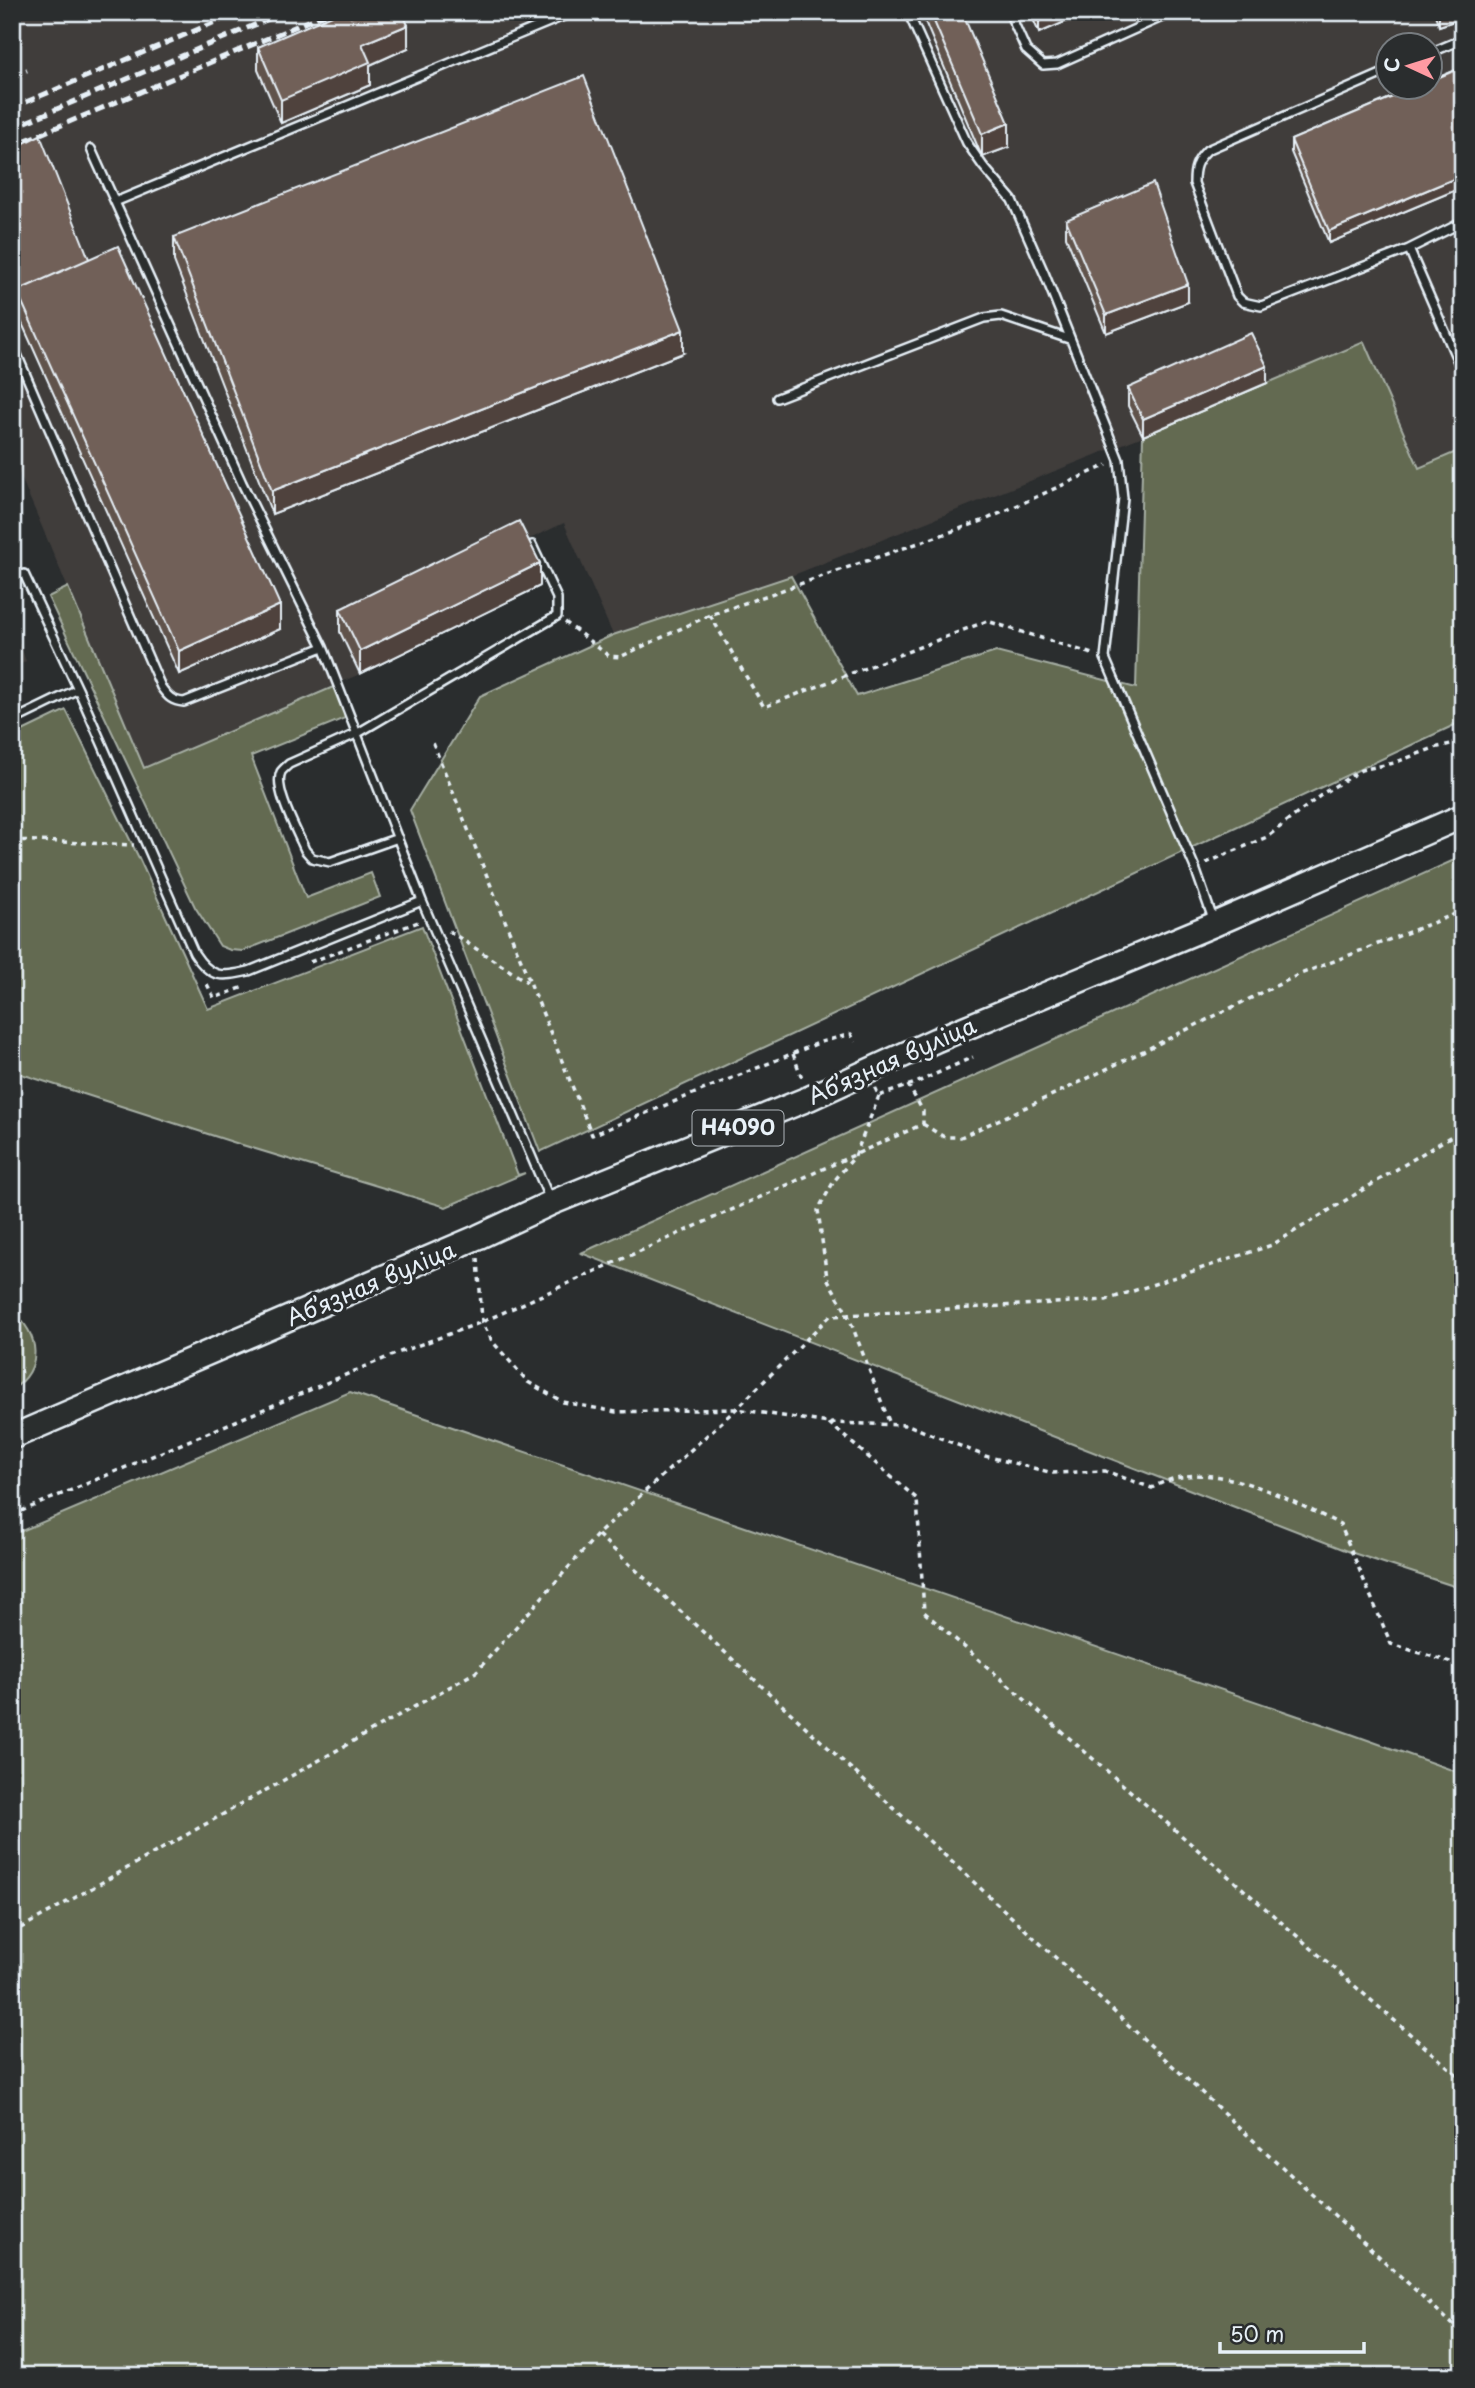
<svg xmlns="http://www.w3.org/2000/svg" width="1475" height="2388" font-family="'Playpen Sans',sans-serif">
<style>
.built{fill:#3f3c3b;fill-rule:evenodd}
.green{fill:#636b51;stroke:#a6aea4;stroke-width:2}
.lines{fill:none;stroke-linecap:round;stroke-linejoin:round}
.lane-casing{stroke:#e8f1f8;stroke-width:12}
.primary-casing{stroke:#e8f1f8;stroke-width:28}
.path{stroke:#e8f1f8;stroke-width:3.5;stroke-dasharray:5 5;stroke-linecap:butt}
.lane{stroke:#2a2d2e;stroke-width:7}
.primary{stroke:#2a2d2e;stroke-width:23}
.rail{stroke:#e8f1f8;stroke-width:5;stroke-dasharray:10 5;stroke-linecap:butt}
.wall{fill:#61534c;stroke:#e8f1f8;stroke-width:2}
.shaded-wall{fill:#4f433e;stroke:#e8f1f8;stroke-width:2}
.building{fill:#716058;stroke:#e8f1f8;stroke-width:2}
.labels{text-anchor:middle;stroke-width:7;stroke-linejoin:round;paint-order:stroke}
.shield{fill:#2a2d2e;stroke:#afb6bb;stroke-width:2}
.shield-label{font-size:21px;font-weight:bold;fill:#e8f1f8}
.street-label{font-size:23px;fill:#e8f1f8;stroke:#2a2d2e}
</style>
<rect width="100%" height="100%" fill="#2a2d2e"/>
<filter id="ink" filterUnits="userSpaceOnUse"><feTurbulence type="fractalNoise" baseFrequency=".0143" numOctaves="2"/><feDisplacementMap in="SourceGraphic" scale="14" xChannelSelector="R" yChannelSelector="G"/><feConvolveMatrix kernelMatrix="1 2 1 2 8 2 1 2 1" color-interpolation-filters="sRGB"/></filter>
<g filter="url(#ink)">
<path class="built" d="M12 12H1463V449L1419 468 1364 342 1143 436 791 576 613 635 564 523 519 544 540 586 360 674 144 768 12 456ZM1388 46H1430V88H1388Z
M12 624 26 661 12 670Z"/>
<path class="green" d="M1364 342 1419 468 1463 449V721L540 1152 410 810 480 696 613 635 791 576 857 696 996 652 1136 688 1143 436Z
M68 587 144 768 338 685 345 718 251 756 306 898 371 873 380 897 243 951 230 950 220 946 195 907 48 597Z
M66 710 139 858 208 1009 422 926 518 1175 525 1173 446 1207 239 1144 12 1071V736Z
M1463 856V1589L1353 1553 581 1253Z
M12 1312C40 1332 44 1371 12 1389Z
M350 1392 1351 1734 1463 1774V2376H12V1535Z"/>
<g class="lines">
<g class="lane-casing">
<path id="lane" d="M908 12 967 143 983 166 1012 200 1045 275 1119 460 1123 498 1105 658 1195 868 1214 922
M1009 12 1026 50 1043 65 1057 64 1173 12
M1430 53 1463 39
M1388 71 1207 150C1196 161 1194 168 1194 183L1237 296 1243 302 1261 306 1409 249 1463 373
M91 149 242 483 323 647 422 901
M115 202 566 15
M1409 249 1463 222
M12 343 161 687C168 697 172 701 184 702L323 647
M777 398 984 318 1001 316 1069 339
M12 578 24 574 78 689 194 953C211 979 221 977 249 971L422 901 550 1200
M12 721 78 689
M398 838 330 862 312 858 305 850C298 833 273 789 281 772 282 770 288 765 289 764L358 733 557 616V598L532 545"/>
</g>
<g class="primary-casing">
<path id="primary" d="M12 1437 478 1237 551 1203 810 1098 936 1040 1215 924 1463 816"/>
</g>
<path class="path" d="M710 615 764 707 987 621 1092 654
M565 622 609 656 620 657 710 615 985 520 1107 465
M433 743 592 1135 821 1042 851 1034 855 1042
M12 840 134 845
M1206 863 1267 837 1325 792 1361 770 1394 763 1434 748 1463 741
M449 931 527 982
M310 962 418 922
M207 984 214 998 244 987
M793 1054 802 1078
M875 1088 879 1096 918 1082 973 1057
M879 1096 855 1156 834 1181 818 1210 827 1278 848 1315 890 1424
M923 1124 944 1137H961L1072 1086 1298 975 1463 911
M478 1258 482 1322 492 1341 528 1382 563 1402 616 1412 736 1409 829 1423 908 1425 985 1456 1053 1473 1105 1471 1152 1488C1210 1453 1286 1499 1340 1524L1391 1644 1463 1666
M829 1423 917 1499 924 1612 1463 2080
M12 1515 400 1352 482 1322 923 1124V1111L908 1085
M598 1535 1463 2334
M12 1933 476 1672 598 1534 736 1409 830 1316 1106 1300 1272 1245 1463 1129"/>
<use href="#lane" class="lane"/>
<use href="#primary" class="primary"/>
<path class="rail" d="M12 76 27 70
M12 108 239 12
M12 128 285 12
M12 146 330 12"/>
</g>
<path class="wall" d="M921 12H962L1009 147 982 157Z
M1030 12H1088L1039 33Z
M1434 12H1463V18L1439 26Z
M351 17 408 48 370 65V85L281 123 258 70V47Z
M1463 67V187L1329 243 1291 152V140Z
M12 149 89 259 280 629 179 674 12 301Z
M1066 220 1188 302 1106 333 1066 237Z
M174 237 683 353 272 514 174 261Z
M1267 383 1143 436 1128 406V388Z
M540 586 360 674 340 632V609Z"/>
<path class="shaded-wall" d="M1059 12H1088L1039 33V21Z
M1439 12H1463V18L1439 26Z
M408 25V48L370 65V85L281 123V100L362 44Z
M1009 123V147L982 157V134Z
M1463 175V187L1329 243V231Z
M1188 284V302L1106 333V315Z
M683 330V353L272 514V491Z
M1267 366V383L1143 436V419Z
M540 563V586L360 674V651Z
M280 605V629L179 674V651Z"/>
<path class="building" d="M339 12H348L351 17 362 12H402L408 25 362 44 370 62 281 100 258 47Z
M930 12H962L1009 123 982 134Z
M1035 12H1059L1039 21Z
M1463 67V175L1329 231 1291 140 1414 88H1430V81Z
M584 76 683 330 272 491 174 237Z
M40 135 89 259 17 291V297L12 284V149Z
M1153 183 1188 284 1106 315 1066 220Z
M118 246 280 605 179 651 17 291Z
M1251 333 1267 366 1143 419 1128 388Z
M519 521 540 563 360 651 340 609Z"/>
</g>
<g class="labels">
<rect class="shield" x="692.5" y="1110.5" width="91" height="35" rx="5"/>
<g class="shield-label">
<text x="738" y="1135">Н4090</text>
</g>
<g class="street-label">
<text transform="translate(892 1061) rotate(-24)" y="8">Абʼязная вуліца</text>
<text transform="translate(371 1284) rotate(-23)" y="8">Абʼязная вуліца</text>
</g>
</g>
<rect width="1475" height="2388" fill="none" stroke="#2a2d2e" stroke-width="42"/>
<rect x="21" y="21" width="1433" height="2346" fill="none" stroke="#e8f1f8" stroke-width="2.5" filter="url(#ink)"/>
<g transform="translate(1409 66) rotate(274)"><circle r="33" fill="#2a2d2e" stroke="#767b7f" stroke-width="2"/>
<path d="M0-5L12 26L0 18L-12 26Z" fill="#ff9aa2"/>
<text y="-10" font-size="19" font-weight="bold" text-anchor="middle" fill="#e8f1f8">С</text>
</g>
<path d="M1220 2342v10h144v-10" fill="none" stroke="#e8f1f8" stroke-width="3.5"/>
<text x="1230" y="2342" font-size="21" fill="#e8f1f8" stroke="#2a2d2e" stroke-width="5" paint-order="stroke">50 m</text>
</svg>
